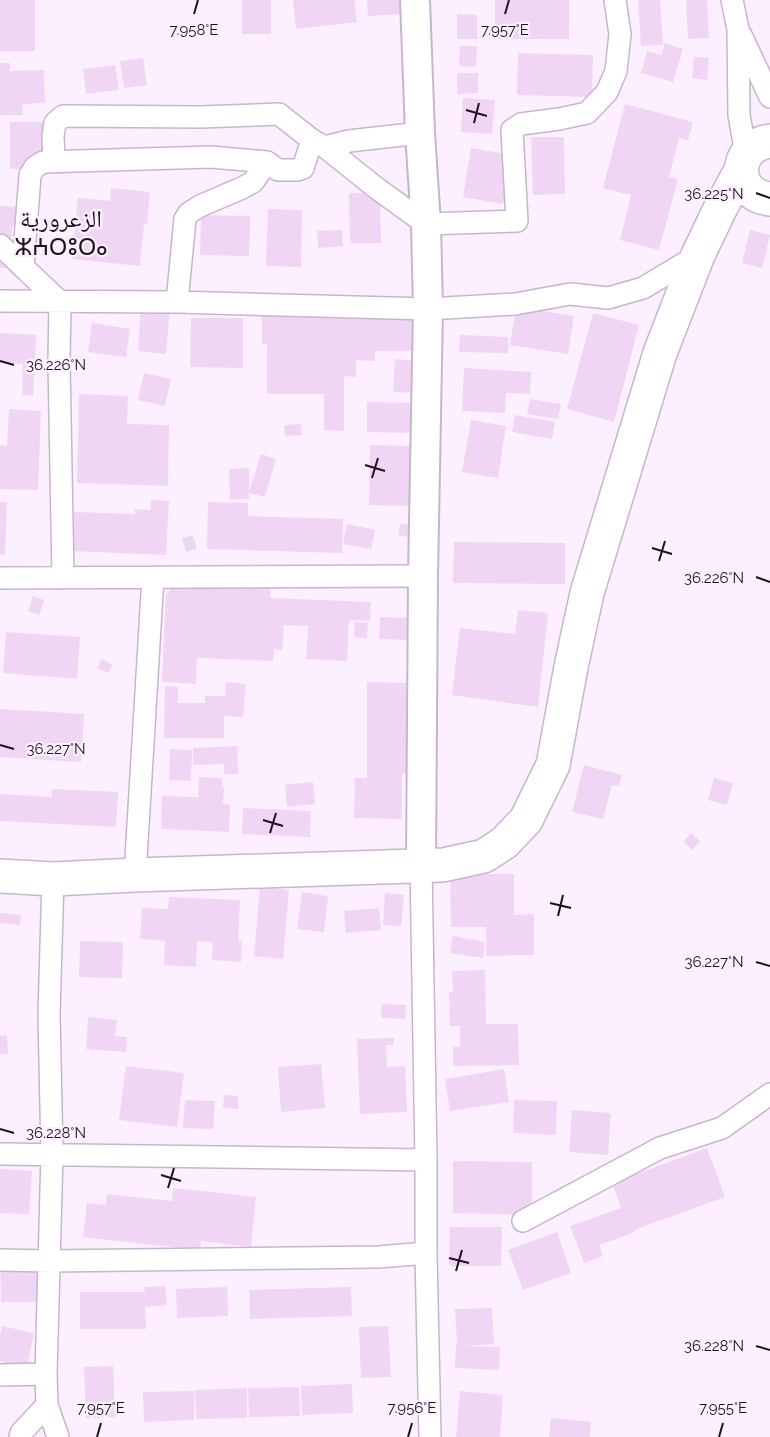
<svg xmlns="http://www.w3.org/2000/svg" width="770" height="1437" font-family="Raleway,'Noto Naskh Arabic','Noto Sans Tifinagh',sans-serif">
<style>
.building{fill:#f0d6f4}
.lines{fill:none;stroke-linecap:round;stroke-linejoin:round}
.street-casing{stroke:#c9b4cd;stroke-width:24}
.secondary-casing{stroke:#c9b4cd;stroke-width:32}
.primary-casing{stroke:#c9b4cd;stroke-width:36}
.street{stroke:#fff;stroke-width:21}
.secondary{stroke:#fff;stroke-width:28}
.primary{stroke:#fff;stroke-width:33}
.ticks{fill:none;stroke:#1c141d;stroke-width:2}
.labels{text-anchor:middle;stroke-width:4.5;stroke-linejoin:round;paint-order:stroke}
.quarter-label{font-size:24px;fill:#1c141d;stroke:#fcefff}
.ticks-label{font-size:15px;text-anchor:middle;fill:#1c141d;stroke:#fcefff;stroke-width:4.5;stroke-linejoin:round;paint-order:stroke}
</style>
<rect width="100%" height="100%" fill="#fcefff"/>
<path class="building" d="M0 0H35V51H0Z
M242 0H271V34H242Z
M293 0H354L357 22 296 29Z
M367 0H402L403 14 368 16Z
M495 0H569V39H495Z
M638 0H660L663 45 641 46Z
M686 0H707L709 38 688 39Z
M457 14 477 15V39H457Z
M665 43 683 49 673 82 641 73 647 51 661 55Z
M460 46H477L476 67 459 66Z
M518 53 593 55 592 97 517 95Z
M694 57 709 58 707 80 692 78Z
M143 58 147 85 124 88 120 61Z
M0 63H10V71L44 70 45 103 22 104 23 115H0Z
M115 65 119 90 86 94 83 69Z
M457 73H478V93L457 94Z
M463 98 495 100 492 134 461 132Z
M625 104 693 122 688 140 679 138 669 177 678 179 659 250 620 240 631 195 603 188Z
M10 122H52V169H10Z
M531 137H564L565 194 533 195Z
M471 148 511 155 503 204 463 197Z
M111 188 150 192 147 224H144L140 266 72 259 78 198 110 201Z
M349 193H380L381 243H350Z
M0 206 24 207V227L12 226 10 268H0Z
M268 209 302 210 301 267 266 266Z
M201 215 250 216 249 256 200 255Z
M342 230 343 246 318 248 317 231Z
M750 230 770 235 762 268 742 263Z
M141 305 170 307 166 354 138 351Z
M516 307 574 316 568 354 510 345Z
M593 313 639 325 614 422 567 409Z
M262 314 413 315V351H375V361L356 360V377L344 376V431L324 430V394H267V344L262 345Z
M191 318H243V368L190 367Z
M92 323 130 329 126 357 88 352Z
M0 333 36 335 33 396 22 395 23 364 0 363Z
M460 335 508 337V353L459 352Z
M395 359 416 361 413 393 393 392Z
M464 368 531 372 530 394 506 393 505 413 462 411Z
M144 373 171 379 165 406 138 400Z
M79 394 128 396 127 424 169 425 168 486 77 483Z
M530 399 561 404 558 419 527 414Z
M367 402 416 403 415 433 367 432Z
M9 409 41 411 38 490 0 489V445L7 446Z
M515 415 555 422 552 439 512 432Z
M471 420 506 426 498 478 462 472Z
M301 424 302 435 285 436 284 425Z
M370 445 413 446 412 506 369 505Z
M261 454 276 459 265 497 249 493V499H230L229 469 249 468V492Z
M151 500 169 501 166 555 72 551 74 512 135 514V509L151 510Z
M0 502H7L5 555 0 554Z
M208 502 248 503V516L343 519 342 553 207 549Z
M401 523 414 525 412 538 398 535Z
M347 524 375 530 371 549 343 544Z
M193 535 197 549 186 552 182 538Z
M454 542 565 543V584L453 583Z
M170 567 271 573 270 598 371 602 370 621 349 620 347 661 306 659 308 626 284 625 282 650 274 649 273 661 197 658 196 684 162 682 166 593H169Z
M33 596 44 600 39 615 28 611Z
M518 610 548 613 538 707 452 695 460 628 515 634Z
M380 617 416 618 415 640 379 639Z
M355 622 368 623 367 638 354 637Z
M6 632 80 637 77 679 3 673Z
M102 659 113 665 108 673 97 668Z
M226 682 246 684 243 717 224 716V738H164L165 686 178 687V703H205V696H225Z
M367 682 412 683 411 773H402V819L354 818 355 778H367Z
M0 709 84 714 81 762 0 757Z
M237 746 238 774H224V764L193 765V748Z
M170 749 192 750 191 781 169 780Z
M584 765 622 775 619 786 612 785 603 819 572 812Z
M199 777 222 778V787H224L223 804 230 805 229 832 161 829 162 796 198 797Z
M714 778 733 783 727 805 708 800Z
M313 782 315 804 287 807 285 785Z
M52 789 118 792 116 827 0 821V794L52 797Z
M243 808 311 811 310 837 242 834Z
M691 833 700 841 692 850 683 842Z
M450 874H514V915L534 914V955L486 956V927H451Z
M260 887 289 890 283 959 254 956Z
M302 892 328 896 324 932 297 929Z
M385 893 404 895 401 926 383 925Z
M169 897 240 900 238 941H242L241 962 212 960 213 942 197 941 196 967 164 965 165 941 140 939 142 908 168 909Z
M379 908 381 930 346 933 344 911Z
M0 913 21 915 20 925 0 923Z
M453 936 485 942 483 958 450 953Z
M80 941 123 942 122 978 79 977Z
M485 970 486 1024H518L519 1065 453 1066V1047H460V1026H450L449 992H453L452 971Z
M382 1004 406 1005 405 1019 381 1018Z
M88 1017 117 1020 115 1036 127 1037 126 1052 86 1049Z
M7 1035 8 1054H0V1036Z
M394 1038V1045H386L387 1067 405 1066 407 1112 360 1114 357 1039Z
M321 1064 325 1108 281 1112 278 1067Z
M126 1066 184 1073 177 1127 119 1120Z
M504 1069 509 1102 450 1111 445 1079Z
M224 1095 238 1096V1109L223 1108Z
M185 1100 215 1101 213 1129 183 1128Z
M514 1100 557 1101 556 1135 513 1133Z
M572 1110 611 1113 608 1155 569 1152Z
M707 1148 725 1197 634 1230 635 1232 599 1245 603 1256 584 1263 570 1226 621 1208 612 1183Z
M453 1161 532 1162V1215L453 1213Z
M0 1169 32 1171 29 1214 0 1213Z
M173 1188 256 1197 251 1247 201 1241 200 1250 83 1237 87 1203 106 1205 107 1194 172 1201Z
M450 1227H502L501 1266H449Z
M557 1232 571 1273 523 1290 508 1250Z
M0 1249 37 1250V1302H1Z
M165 1286 167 1305 145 1307 146 1329H80V1292H145L144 1287Z
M227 1287 228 1316 177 1318 176 1289Z
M351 1287 352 1316 250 1319 249 1290Z
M492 1308 494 1344 462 1346 500 1347 499 1370 455 1368 456 1345H457L455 1309Z
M2 1326 34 1333 27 1367 0 1361V1336Z
M388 1326 391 1377 361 1378 359 1327Z
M113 1366 115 1417 86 1418 84 1367Z
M352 1384 353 1413 302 1415 301 1386Z
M299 1387 300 1416 249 1417 248 1388Z
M247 1388V1418L196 1419 195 1390Z
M194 1391V1420L144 1422 143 1392Z
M460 1391 503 1395 500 1437H456Z
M551 1418 591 1422 590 1437H549Z"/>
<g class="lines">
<g class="street-casing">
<path id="street" d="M732 0 738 29 739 115 746 154
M741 35 770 97
M325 147 349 141 420 133
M54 161 53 136 55 123 63 116 201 117 279 114 312 140 325 147 375 187 426 224 517 221 512 130 521 124 559 119 587 113 607 92 616 71 620 34 615 0
M0 245 23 267
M0 301 177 302 428 309 515 304 570 294 608 298 643 288 698 255
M177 302 185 219 189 213 200 206 242 188 253 182 267 162
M0 578 423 576
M63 578 59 362 60 302 23 267 30 175 35 167 43 162 211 157 267 162 278 170H297L303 168 312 140
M135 875 153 577
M0 1154 426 1160
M523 1221 660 1148 722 1128 770 1094
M426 1253 430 1437
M0 1260 50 1261 379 1257 426 1253V1160L421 865
M0 1375 46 1374
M47 1405 58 1437
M20 1437 21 1433 47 1405 46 1374 52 1154 49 1014 53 879"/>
</g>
<g class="secondary-casing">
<path id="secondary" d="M415 0 420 133 426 224 428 309 423 576 421 865"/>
</g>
<g class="primary-casing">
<path id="primary" d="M770 141C732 146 732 195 770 199
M0 876 53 879 135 875 443 865 484 856 504 843 526 820 553 765 571 667 587 593 660 353 698 255 720 209 741 170"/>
</g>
<use href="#street" class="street"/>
<use href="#secondary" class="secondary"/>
<use href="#primary" class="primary"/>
</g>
<path class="ticks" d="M194 14 198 0M505 14 509 0M466 110 487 116M474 123 479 103M756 193 770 198M0 361 14 365M365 465 385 471M372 478 378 458M652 548 672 554M659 561 665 541M756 577 770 582M0 745 14 749M263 820 283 826M270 833 276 813M550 903 571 908M558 916 563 895M756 962 770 966M0 1129 14 1133M161 1175 181 1181M168 1188 174 1168M449 1258 469 1263M456 1271 462 1250M756 1346 770 1350M97 1437 101 1423M408 1437 412 1423M719 1437 723 1423"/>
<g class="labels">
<g class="quarter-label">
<text x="61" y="227">الزعرورية<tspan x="61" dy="28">ⵣⵄⵔⵓⵔⴰ</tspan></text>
</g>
</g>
<g class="ticks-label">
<text x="194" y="35">7.958°E</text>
<text x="505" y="35">7.957°E</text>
<text x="714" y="199">36.225°N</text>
<text x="56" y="370">36.226°N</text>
<text x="714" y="583">36.226°N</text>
<text x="56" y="754">36.227°N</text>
<text x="714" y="967">36.227°N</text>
<text x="56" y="1138">36.228°N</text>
<text x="714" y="1351">36.228°N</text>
<text x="101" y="1413">7.957°E</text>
<text x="412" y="1413">7.956°E</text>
<text x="723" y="1413">7.955°E</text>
</g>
</svg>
